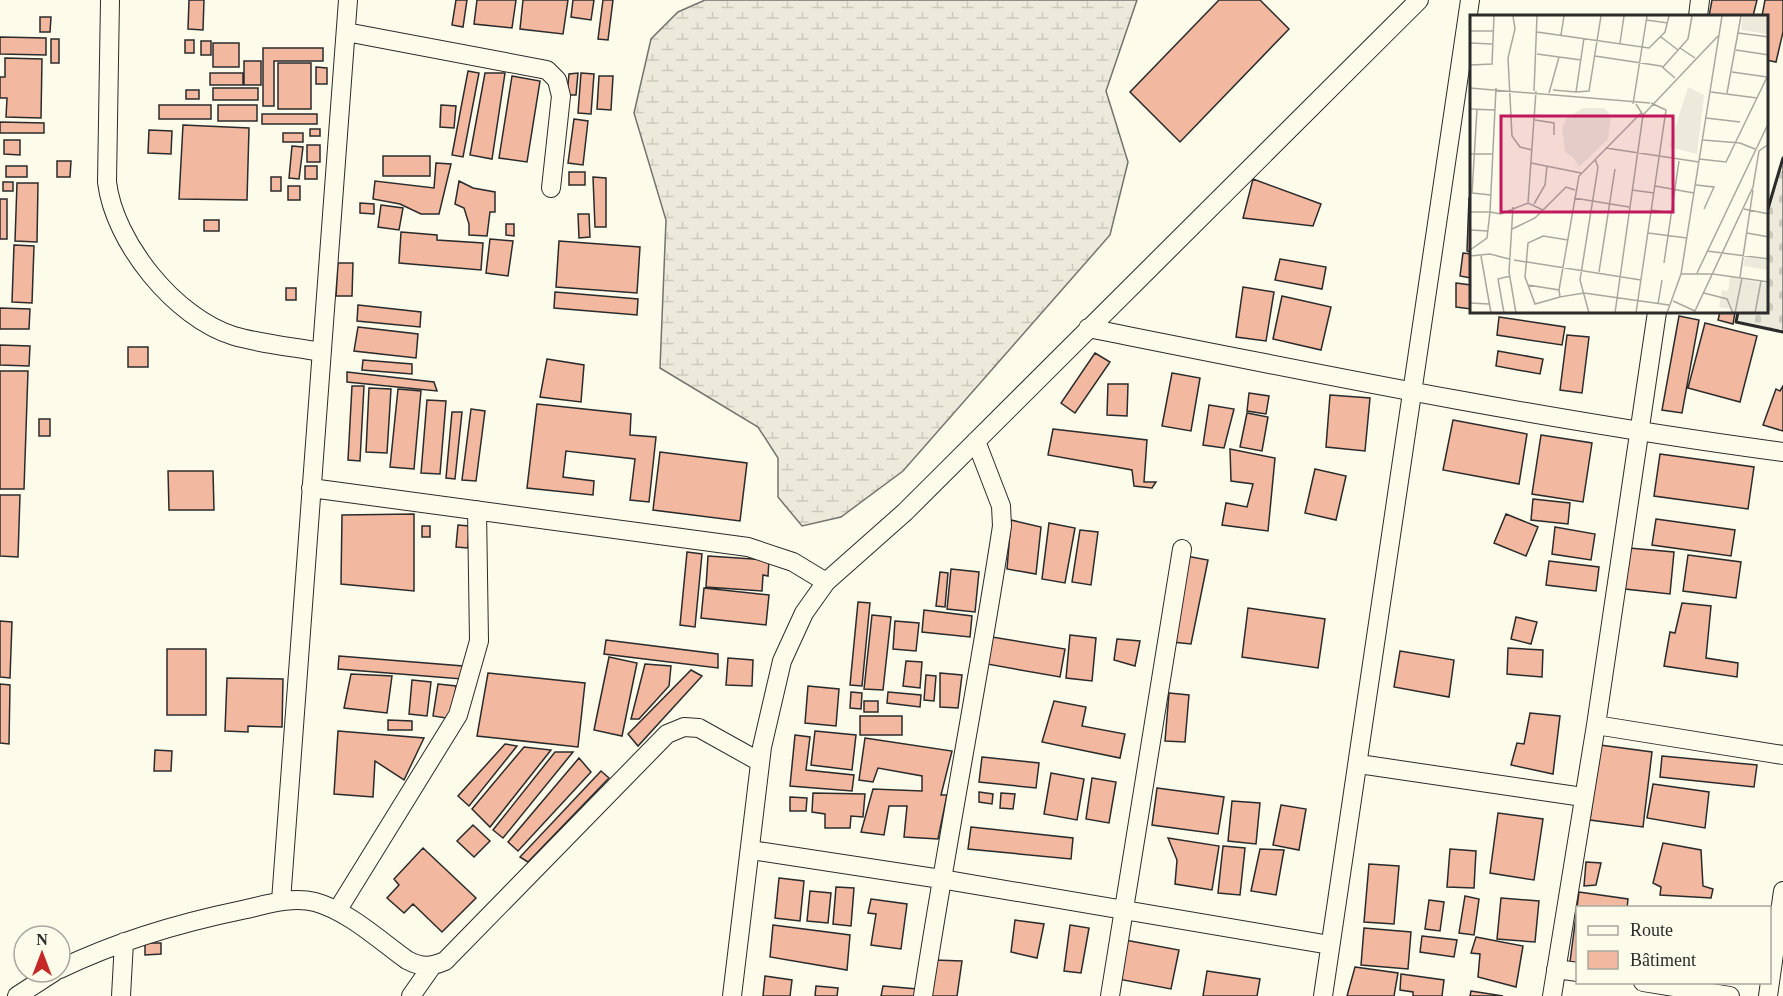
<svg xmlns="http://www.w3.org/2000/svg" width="1783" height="996" font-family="Georgia,serif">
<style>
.wetland{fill:url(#wetland-marsh);stroke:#74746e;stroke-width:1.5}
.cemetery{fill:url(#cemetery-stones);stroke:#74746e;stroke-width:1.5}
.building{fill:#f2b8a0;stroke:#2b2b2b;stroke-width:1.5}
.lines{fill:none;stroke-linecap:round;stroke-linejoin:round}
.street-casing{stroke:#2b2b2b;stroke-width:20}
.street{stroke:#fdfbea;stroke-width:18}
.wall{stroke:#2b2b2b;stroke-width:3}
.inset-road{fill:none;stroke:#a9a89e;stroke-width:1.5}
.view{fill:#c2185b;fill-opacity:0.15;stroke:#c2185b;stroke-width:3}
.inset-edge{fill:none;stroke:#2b2b2b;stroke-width:3}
</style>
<defs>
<pattern id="wetland-marsh" width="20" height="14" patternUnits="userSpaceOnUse" patternTransform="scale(1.5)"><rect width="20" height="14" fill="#ecebdb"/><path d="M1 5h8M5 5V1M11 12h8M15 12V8" fill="none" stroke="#cbcabc"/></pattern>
<pattern id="cemetery-stones" width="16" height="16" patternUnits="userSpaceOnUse" patternTransform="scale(1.5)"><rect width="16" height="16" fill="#ecebdb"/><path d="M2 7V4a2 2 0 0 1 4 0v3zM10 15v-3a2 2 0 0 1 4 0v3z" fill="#cbcabc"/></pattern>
</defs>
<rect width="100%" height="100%" fill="#fdfbea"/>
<path class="wetland" d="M705 0H1137L1106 91 1128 162 1110 235 903 471 841 517 802 526 778 497V458L758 427 660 368 666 220 634 113 651 39 678 12Z"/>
<path class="cemetery" d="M1783 158V332L1736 322 1738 312H1766L1767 215Z"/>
<path class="building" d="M189 0H204L203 30 188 29Z
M456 0H467L463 27 452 25Z
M477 0H516L512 28 474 24Z
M523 0H568L563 34 520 29Z
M573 0H594L591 20 571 17Z
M603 0H613L608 40 598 39Z
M1219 0H1260L1289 29 1180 142 1130 92Z
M1712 0H1757L1753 16H1709Z
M1765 0H1783V32L1776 62 1766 60V16H1762Z
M40 17H51L50 32H40Z
M0 37 46 38V55L0 54Z
M51 39H59V63H51Z
M185 40H194V53H185Z
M201 41H211V55H201Z
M213 43H239V67H213Z
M263 48H323V61H274V106H263Z
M5 58 42 59 41 118 6 117 7 98H0V77H5Z
M244 61H261V85H244Z
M278 63H311V109H278Z
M316 67 327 68V84H316Z
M468 71 479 73 463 157 452 155Z
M210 73H243V85H210Z
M485 73H505L492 159 470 155Z
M578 73 576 95H567L569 74Z
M581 73 594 74 591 114 578 113Z
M512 76 540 81 527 162 499 158Z
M599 76H613L611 110 597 109Z
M213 88H258V100H213Z
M186 90H199V99H186Z
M159 105H211V119H159Z
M218 105H257V121H218Z
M441 105 456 106 454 128 440 127Z
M262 114H317V124H262Z
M574 119 588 121 583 165 568 163Z
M0 122 44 123V133H0Z
M183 125 249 128 247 200 179 199Z
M310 129H320V136H310Z
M149 130 172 131 171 154 148 153Z
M283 133H303V142H283Z
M4 140H20V155L4 154Z
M307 145H320V162H307Z
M292 146 303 147 299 179 289 178Z
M383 156H430V176H383Z
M57 161H71L70 177H57Z
M436 163 451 164 439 214H421L400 204 373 199 375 181 434 188Z
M6 166H27V177H6Z
M305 166H317V179H305Z
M569 172H585V185H569Z
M271 177H281V191H271Z
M593 177 606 178V227H595Z
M1253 179 1321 204 1313 226 1243 218Z
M459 181 473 188 495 192V212H490L487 236 469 235V224L464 208 455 204Z
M3 182H13V191H3Z
M17 183H38L37 242 15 241Z
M288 186H300V200H288Z
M1469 198H1471V252L1467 251Z
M0 199H7V239H0Z
M360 203 374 204V214L360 213Z
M381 205 403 208 399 230 378 227Z
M578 214H589L590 237 579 238Z
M204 220H219V231H204Z
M506 224H514V236L506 235Z
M401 232 437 235V240L483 243 481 270 399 263Z
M490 239 513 241 508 276 486 273Z
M559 241 640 247 637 293 556 287Z
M14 245 34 246 32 303 12 302Z
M1463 253 1471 254V278L1460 276Z
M1280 259 1326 267 1322 289 1275 280Z
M338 263H353L352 296H336Z
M1456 283 1471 285V309L1456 307Z
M1243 287 1274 292 1266 341 1236 337Z
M286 288H296V300H286Z
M555 292 638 299 637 315 554 308Z
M1282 296 1331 307 1321 350 1273 339Z
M358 305 421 312 420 327 357 321Z
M0 308 30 309 29 329H0Z
M1720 312H1735L1733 324 1718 320Z
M1679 316 1699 320 1682 413 1662 410Z
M1499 317 1565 327 1562 345 1497 335Z
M1705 323 1757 336 1740 402 1688 388Z
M358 327 418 334 416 358 354 351Z
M1567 335 1589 337 1582 393 1560 390Z
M0 345 30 346 29 366 0 365Z
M128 347H148V367H128Z
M1498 351 1543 359 1540 374 1496 366Z
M1095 353 1110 362 1075 413 1061 403Z
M547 359 584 365 581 402 540 397Z
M363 360 412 364V374L362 370Z
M0 371H28L24 489H0Z
M347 372 434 382 437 391 347 382Z
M1172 373 1200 378 1191 431 1162 426Z
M1108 384H1128L1127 416 1107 415Z
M352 386H364L360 461 348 460Z
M1783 386V431L1763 425 1776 389 1780 391Z
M369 388 391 389 387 453 366 452Z
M398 389 421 391 414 469 390 467Z
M1249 393 1269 396 1266 414 1247 411Z
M1330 395 1370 398 1365 451 1326 447Z
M427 400 446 401 440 474 421 473Z
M537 404 631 414 630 435 656 437 649 502 630 500 635 459 566 451 563 477 594 481 593 495 527 488Z
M1209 405 1234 409 1224 448 1203 445Z
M471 409 485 411 476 481 462 480Z
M452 412H462L455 479 446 478Z
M1247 413 1268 417 1262 451 1240 447Z
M39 419H50V436H39Z
M1453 420 1527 434 1519 484 1443 470Z
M1053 429 1147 440 1144 482H1156L1152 488 1134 486 1132 470 1048 455Z
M1541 435 1592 443 1583 502 1532 494Z
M1230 449 1275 458 1268 531 1222 525 1226 503 1247 507 1253 484 1231 481Z
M660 452 747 463 740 521 653 510Z
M1660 454 1754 467 1748 509 1654 496Z
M1315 469 1346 476 1336 520 1305 513Z
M168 471H213L214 510H169Z
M0 495H20L18 557 0 556Z
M1533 499 1570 503 1568 524 1531 520Z
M414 514V591L341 584 342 515Z
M1506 514 1538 527 1526 556 1494 543Z
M1656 519 1735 530 1731 556 1652 545Z
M1011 520 1041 527 1036 574 1007 569Z
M1049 523 1075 528 1065 583 1042 579Z
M458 525 469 526 468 548 456 547Z
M422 526H430V537H422Z
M1555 527 1595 534 1591 560 1552 554Z
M1080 530 1098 532 1091 585 1072 582Z
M1629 548 1674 552 1670 594 1625 589Z
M687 552 702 554 695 627 680 625Z
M1688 555 1741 562 1736 598 1683 591Z
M708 556 769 560 768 576 763 575 762 591 706 587Z
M1186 556 1208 560 1191 644 1172 642Z
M1549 561 1599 567 1596 591 1546 585Z
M951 569 979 572 975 612 947 609Z
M940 572 948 573 945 607 936 606Z
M704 588 769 595 766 625 701 618Z
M858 602 870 603 862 686 850 685Z
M1682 603 1711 606 1706 658 1738 663 1737 677 1664 666 1670 632 1675 633Z
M1248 608 1325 619 1318 668 1242 657Z
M924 610 972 616 970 637 922 632Z
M872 615 891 617 883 690 864 689Z
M1516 617 1537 622 1531 644 1511 639Z
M0 621 12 622 10 678 0 677Z
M895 621 919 623 916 651 893 649Z
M1070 635 1096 638 1092 681 1066 678Z
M992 637 1065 649 1060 677 987 664Z
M1117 639 1140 641 1135 666 1114 660Z
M606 640 718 654V668L604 654Z
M1508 648 1543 650 1542 677 1507 674Z
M167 649H206V715H167Z
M1400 651 1454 660 1449 697 1394 687Z
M339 656 463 666 462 679 338 669Z
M609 657 637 663 622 736 594 730Z
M728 658 753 660 752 686 726 685Z
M906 661 922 662 920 688 903 686Z
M645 664 671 666 669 686 639 719H631Z
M691 670 702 676 638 746 628 734Z
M488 673 585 683 578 747 477 736Z
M940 673 962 675 958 708 940 707Z
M351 674 392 676 387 713 344 708Z
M926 675 936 676 934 701 924 700Z
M227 678 283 679 282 727 248 726V732L225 731Z
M412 680 431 682 427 716 409 714Z
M0 684 10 685 9 744 0 743Z
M438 684 456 686 452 719 433 716Z
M808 686 839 689 836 726 805 723Z
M851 692 862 693 861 709 850 708Z
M888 692 921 695 920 707 887 703Z
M1169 693 1189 695 1185 742 1165 741Z
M864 701H878V712H864Z
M1054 701 1086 707 1082 726 1125 734 1120 758 1042 742Z
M1530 713 1560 716 1553 774 1511 765 1517 743 1524 744Z
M860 716H902V735H860Z
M388 720 412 721V730H388Z
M338 731 424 738 404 780 375 761 373 797 334 794Z
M815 731 856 735 852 770 811 765Z
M795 735 810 737 806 770 854 775 852 791 790 786Z
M865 738 952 751 941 795H947L938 839 904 837 907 806H889L884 835 861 832 873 789 922 791V776L878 768 873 782 859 780Z
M505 744 517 746 469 806 458 796Z
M1600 745 1652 752 1643 827 1590 820Z
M524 747 551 750 490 827 472 809Z
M155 750 172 751 171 771H154Z
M555 752H573L503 838 493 830Z
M1662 756 1757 765 1754 787 1660 777Z
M982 757 1039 763 1036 788 979 782Z
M579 758 591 772 518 851 508 842Z
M601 771 609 778 528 862 520 857Z
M1051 773 1084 779 1077 820 1044 814Z
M1092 778 1116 782 1109 823 1086 819Z
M1653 784 1709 792 1705 828 1647 818Z
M1157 788 1224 797 1218 834 1152 825Z
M979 792 993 794 992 804 979 802Z
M813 793 865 794 863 817 851 816 850 828H825V814L812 812Z
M1001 793 1015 794 1013 809 1000 808Z
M790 797 807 798 806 811H790Z
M1232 801 1260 803 1256 844 1228 841Z
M1281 805 1306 809 1299 850 1273 845Z
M1498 813 1543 819 1534 880 1490 873Z
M473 825 490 841 474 857 457 841Z
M971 827 1073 838 1071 859 968 849Z
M1168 838 1219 846 1212 890 1175 884 1177 860Z
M1663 843 1701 850 1703 886 1713 889 1711 898 1660 895 1661 887 1653 883Z
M1223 846 1245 848 1240 895 1218 893Z
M423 848 476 898 442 932 413 904 404 913 387 898 399 885 394 879Z
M1260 849 1284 850 1276 895 1251 891Z
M1450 849 1476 851 1474 888 1447 887Z
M1586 862 1601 863 1596 885 1584 886Z
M1369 864 1399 866 1394 924 1364 922Z
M779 878 804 881 800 921 775 918Z
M836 887 854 888 851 926 833 924Z
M810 891 831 893 828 923 807 921Z
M1579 892 1628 899 1627 908H1578V963L1570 962Z
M1465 896 1479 899 1474 935 1459 933Z
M1501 898 1539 901 1535 942 1497 939Z
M871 899 907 904 901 949 871 945 876 914 868 913Z
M1429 900 1444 902 1440 931 1425 929Z
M1015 920 1044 924 1037 958 1011 952Z
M773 925 850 935 847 970 770 957Z
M1070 925 1089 928 1081 973 1064 971Z
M1364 928 1411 932 1408 969 1361 965Z
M1422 936 1457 940 1454 957 1420 952Z
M1476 937 1523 946 1516 987 1478 977 1480 954 1471 953Z
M1125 940 1179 950 1171 989 1118 979Z
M145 943H161V954L145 955Z
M934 960 962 961 957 996H928Z
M1355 967 1398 973 1394 996H1347Z
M1207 971 1260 979 1257 996H1203Z
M1401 974 1444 980 1442 996H1413V992L1400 990Z
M765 976 792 980 790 996H763Z
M816 986 838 988 837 996H815Z
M883 986 917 989 916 996H881Z
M1471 991 1503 996H1470Z"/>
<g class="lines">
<g class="street-casing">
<path id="street" d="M110 0 107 182C114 242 175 318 234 336 262 344 293 347 321 352
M1698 16 1700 0
M346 32 547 70 557 80 561 96 551 188
M1088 328C1319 374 1549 421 1783 452
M311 488 748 547 793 562 826 582
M1596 725 1783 755
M1359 764 1583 797
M751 850 941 879 1330 945
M281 901 348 0
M337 911 458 715 479 641 477 510
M60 969C118 941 179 923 242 910 265 905 291 896 315 902 348 911 379 940 407 960 422 968 431 967 445 961L667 734 684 727 699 728 760 762
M1556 969 1578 972
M1643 982 1730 996
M17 996 54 972
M121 996 124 942
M411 996 432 966
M732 996 762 747 782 661 804 613 826 582 905 512 1419 0
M923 996C947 839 978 683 1002 526L1001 506 976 441
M1110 996 1182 549
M1323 996 1470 0
M1552 996 1596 725 1657 312
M1768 996 1783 891"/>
</g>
<use href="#street" class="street"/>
<path class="wall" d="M1766 215 1783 158
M1738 312 1736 322 1783 332"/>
</g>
<g transform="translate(1470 15)">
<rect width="298" height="298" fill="#fdfbea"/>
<path d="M275 242 298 245V255L273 251ZM260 262 298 269V298H260V294L249 292 252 275 258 276Z" fill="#ecebdb"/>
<path d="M113 93H134L141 100 138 124 109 152 104 143 95 137 92 112 97 103Z" fill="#ecebdb"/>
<path d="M218 72 234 80 227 139 199 132Z" fill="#ecebdb"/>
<path d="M273 1H298V19L271 15Z" fill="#ecebdb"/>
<path class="inset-road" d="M43 1 45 14 38 43 42 121 50 132 62 135M176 5 198 8M0 16H23M67 17 179 33 195 17 199 1M268 18 299 22M91 20 94 1M191 22 208 35M0 28 22 29M150 28 154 1M210 33 225 43M266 35 299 40M67 39 111 45M125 41 191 51 205 63M0 50 22 49 24 1M193 52 218 24 222 1M262 57 297 62M0 73 180 88M83 75 106 77 114 23M64 76 67 1M106 77 119 76 131 1M241 77 287 83M79 78 89 42M257 78 271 1M163 89 177 1M0 94 25 95M173 100 248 21M236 103 270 107M65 105 84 108V120M233 125 270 128 285 134M136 133 229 147M0 139H22M229 144 256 147 299 58M61 148 111 158M226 170 244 172 234 194M185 171 224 178M162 175 184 178M2 178 7 94M2 178 21 180M104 183 159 192M58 188 66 76M64 189 75 170 77 151M43 192 39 257 46 298M274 194 299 199M181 195 202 198M0 197H20L26 73M42 214 65 203 73 195M0 215 18 216M178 218 217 223M277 218 299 222M98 225 73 221 58 228 55 262 58 270 89 275 90 282 114 278 199 290M0 235 17 223 20 197 31 199 58 188 73 195 96 172 105 175M237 236 299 244M0 241 20 239 39 244M11 241 21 298M44 245 171 265M194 248 209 146M129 257 145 154M227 258 299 107M211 259H243L299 267M270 262 283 175M58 270 65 289 90 282M89 275 109 161 171 98M234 278 257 284 263 298M203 286 225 296M0 288 19 289M188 289 192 265M34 298 28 264 40 261M119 298 110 265 128 152 125 144M145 298 173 100 166 89M166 298 196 95 181 88M197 298 211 259 252 1M224 298 283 172 289 136 299 129M265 298 272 263M285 298 291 266"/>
<path class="view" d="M31 101H203V197H31Z"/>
<rect width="298" height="298" class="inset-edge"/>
</g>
<rect x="1576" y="906" width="195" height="78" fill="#fdfbea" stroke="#a9a89e" stroke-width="1.5"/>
<rect x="1588" y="926" width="30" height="9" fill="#fdfbea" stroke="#a9a89e" stroke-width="1.5"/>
<text x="1630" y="936" font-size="18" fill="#2b2b2b">Route</text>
<rect x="1588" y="951" width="30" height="18" fill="#f2b8a0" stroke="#a9a89e" stroke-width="1.5"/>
<text x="1630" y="966" font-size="18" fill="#2b2b2b">Bâtiment</text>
<g transform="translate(42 954)"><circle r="28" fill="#fdfbea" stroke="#a9a89e" stroke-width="1.5"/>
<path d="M0-4.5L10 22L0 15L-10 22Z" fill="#c62828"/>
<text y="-9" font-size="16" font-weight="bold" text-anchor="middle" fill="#2b2b2b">N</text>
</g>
</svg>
